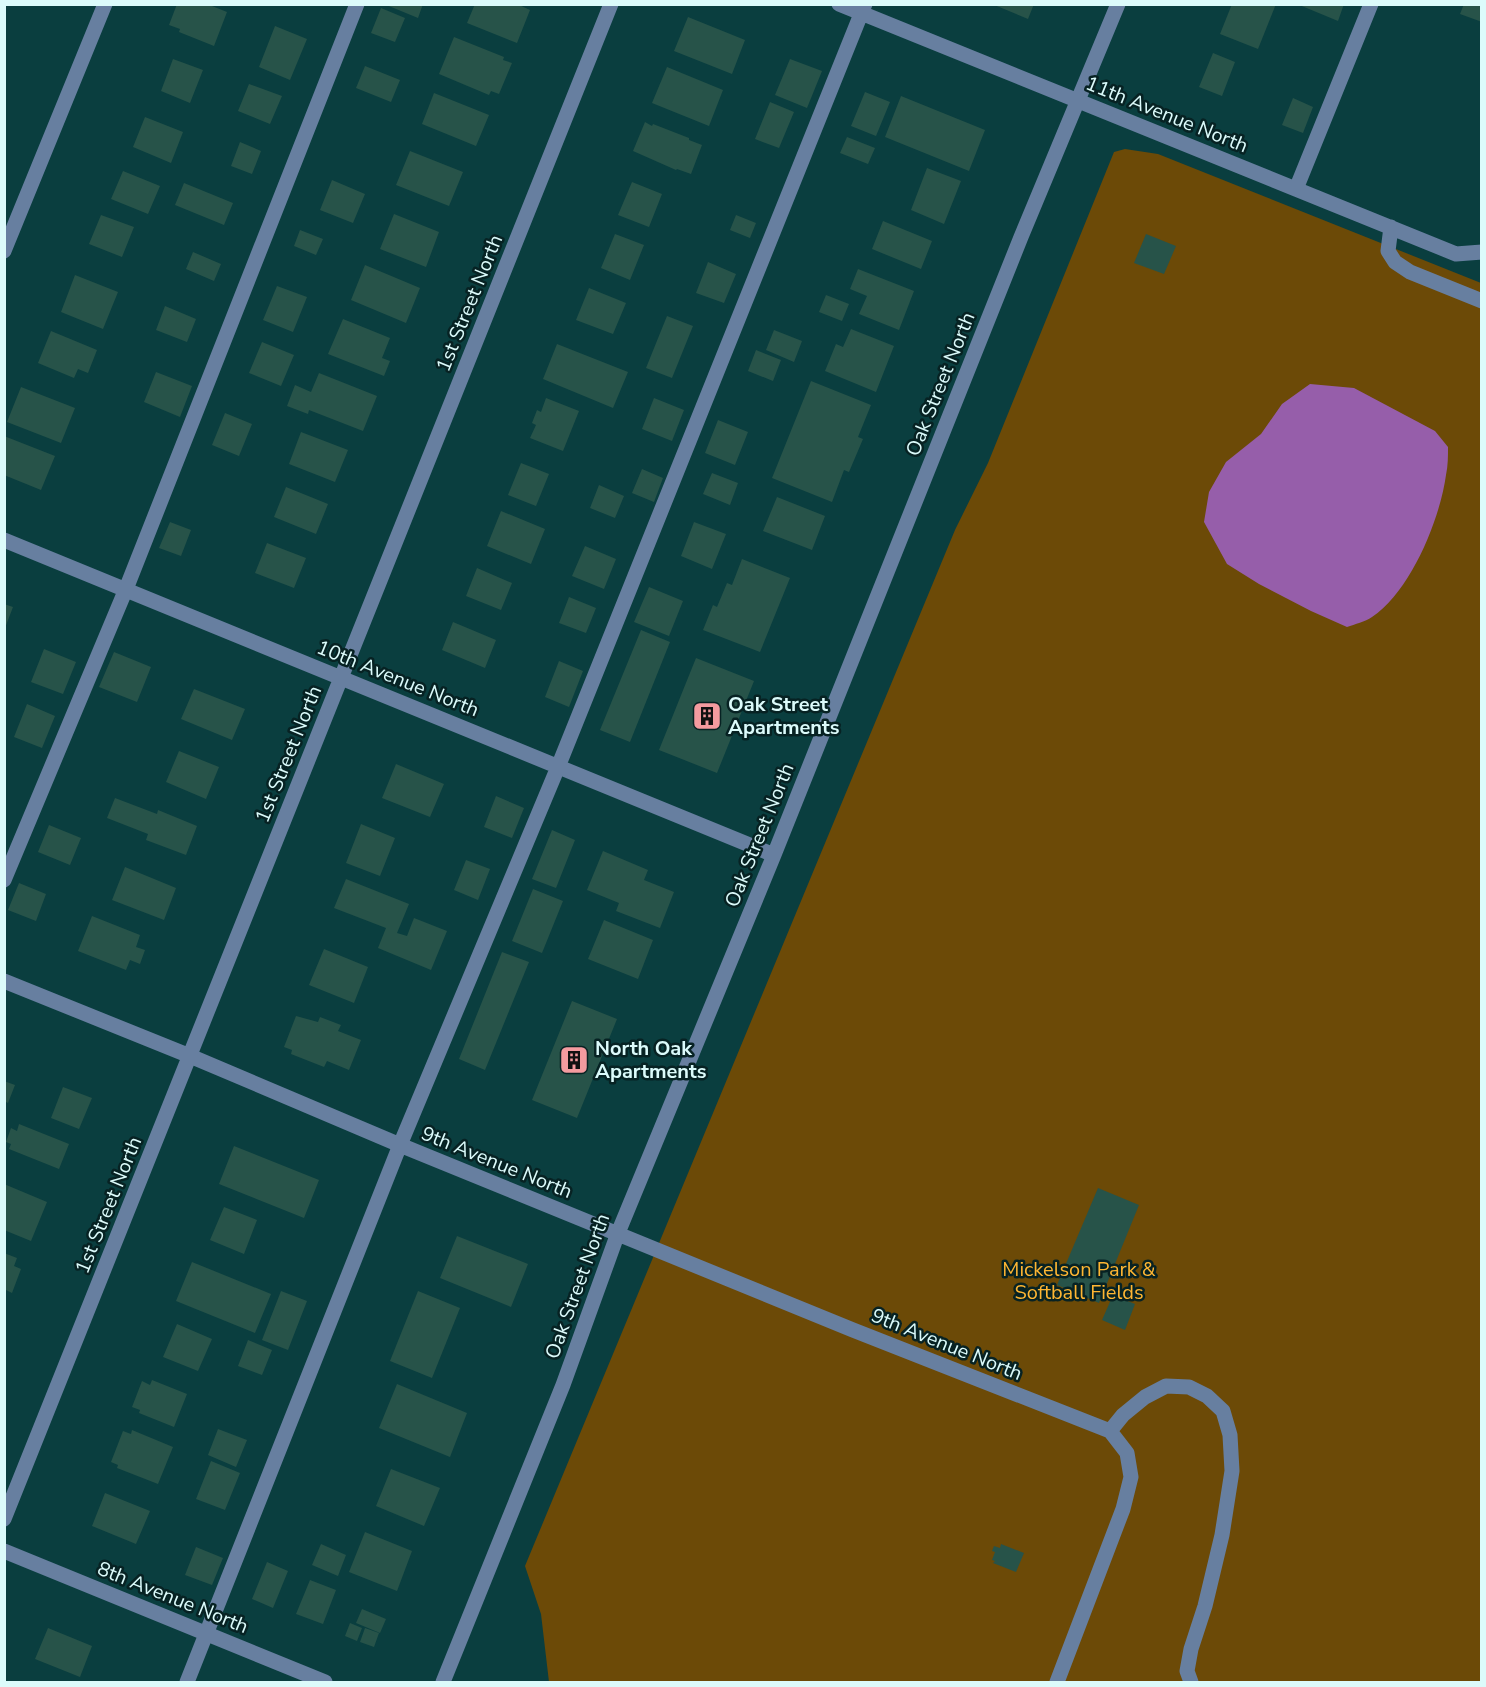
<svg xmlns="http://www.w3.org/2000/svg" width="1486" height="1687" font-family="'Nunito Sans',sans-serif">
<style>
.green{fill:#6c4a07}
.water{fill:#965eaa}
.building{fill:#275349}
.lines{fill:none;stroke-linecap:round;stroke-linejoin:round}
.minor{stroke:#677fa0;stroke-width:15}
.labels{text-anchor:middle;stroke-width:5;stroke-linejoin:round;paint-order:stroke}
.street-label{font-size:20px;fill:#dcfbfb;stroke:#072223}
.poi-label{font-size:20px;font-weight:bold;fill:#dcfbfb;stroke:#072223;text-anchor:start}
.park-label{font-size:20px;fill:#feb633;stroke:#072223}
</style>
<rect width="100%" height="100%" fill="#0a3e3f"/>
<path class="green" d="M1125 149 1158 154 1481 283V1682H549L541 1614 525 1566 955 530 988 463 1114 152Z"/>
<path class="water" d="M1310 384 1354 388 1435 431 1448 447C1448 456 1448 466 1446 475 1440 519 1411 591 1372 617 1365 622 1355 624 1347 627L1311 611 1259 584 1227 564 1204 522 1209 492 1226 462 1261 434 1282 404Z"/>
<path class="building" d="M177 4H207L227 12 214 46 179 32 180 29 169 25Z
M384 4H423L418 18Z
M475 4H517L530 10 517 43 467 23Z
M992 4H1034L1028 19Z
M1232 4H1276L1258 49 1220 34Z
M1297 4H1344L1338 21Z
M1464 4H1482V22L1460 14Z
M381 8 405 18 395 42 371 33Z
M688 17 745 40 732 74 674 51Z
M275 26 307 39 290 80 259 67Z
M454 37 504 57 503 60 512 63 499 94 491 91 489 95 439 74Z
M1213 53 1235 62 1222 96 1199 87Z
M173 59 203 70 190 103 161 91Z
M790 59 822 71 807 108 775 95Z
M365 66 400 80 391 102 356 88Z
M667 67 723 90 709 126 652 103Z
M249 84 282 96 270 124 238 111Z
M865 92 890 102 876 136 851 126Z
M434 93 489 115 476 146 422 124Z
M901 96 985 130 969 171 885 137Z
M1293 98 1313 107 1303 133 1282 125Z
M770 102 794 112 779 148 755 139Z
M145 117 183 132 171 163 133 147Z
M645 122 652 126 653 124 689 138V140L702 145 691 174 677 169 676 170 633 151Z
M847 137 875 148 868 164 840 153Z
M240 142 261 151 252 174 231 166Z
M410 151 463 172 449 206 396 185Z
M927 168 961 181 944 224 911 210Z
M123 171 160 186 148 214 111 199Z
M332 180 365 194 353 223 320 210Z
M632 182 662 194 649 227 618 215Z
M184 183 233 203 224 225 175 205Z
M394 214 439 232 426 267 380 249Z
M101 215 134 227 122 257 89 244Z
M736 215 756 223 750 238 730 230Z
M883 221 932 241 921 269 872 249Z
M300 230 323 239 316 255 294 246Z
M615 234 644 245 630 280 601 268Z
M1146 234 1176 246 1164 274 1134 263Z
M193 252 221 264 214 281 186 269Z
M708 262 736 274 724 303 696 293Z
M365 265 420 288 406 323 351 300Z
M858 269 914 291 899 330 859 314 867 296 850 289Z
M75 275 118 292 103 329 61 312Z
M277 286 307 297 293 332 263 320Z
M589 288 626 303 613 334 576 320Z
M826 295 849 304 842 321 819 312Z
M165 306 196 319 187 342 156 330Z
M667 316 693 326 672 378 646 368Z
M343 319 390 338 382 358 390 361 384 376 328 354Z
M851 329 894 346 876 392 825 371 836 344 843 347Z
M774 330 802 341 794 362 766 350Z
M51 331 97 350 88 373 78 369 74 378 38 363Z
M262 342 294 355 281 386 249 373Z
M557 344 628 372 613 408 543 379Z
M756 350 781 360 773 381 748 371Z
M156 372 192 386 180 417 144 402Z
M319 373 377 396 363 431 309 410 308 414 287 406 295 385 311 392Z
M811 381 871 405 858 437 863 439 849 472 844 470 832 502 772 478Z
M21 387 75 408 61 443 7 422Z
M546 398 579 411 563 451 530 438 536 425 532 423 537 410 541 412Z
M654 398 684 410 672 441 642 429Z
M225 413 252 424 239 456 212 445Z
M718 420 748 432 735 465 705 453Z
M301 432 348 450 335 482 289 464Z
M4 436 55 456 41 490 4 475Z
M521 463 549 474 536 506 508 495Z
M642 469 663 478 654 502 632 493Z
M712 473 738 483 730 505 703 494Z
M599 485 624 496 615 518 590 508Z
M286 487 328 504 316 534 274 517Z
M777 497 825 516 812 550 763 531Z
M501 511 545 529 531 564 487 546Z
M170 522 191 530 181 556 159 548Z
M694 522 726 534 712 569 681 556Z
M267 543 306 558 294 588 255 573Z
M585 546 616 559 604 589 572 576Z
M742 559 790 578 760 652 703 630 713 605 717 607 727 583 732 585Z
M477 568 512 583 501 610 466 596Z
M649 587 683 601 669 636 634 622Z
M569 597 596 608 586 633 559 623Z
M4 604 13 607 5 628 4 627Z
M453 622 496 640 485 668 442 650Z
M641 630 670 642 630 742 600 730Z
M44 649 76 662 63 694 31 682Z
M114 652 151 667 137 702 99 687Z
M696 658 754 681 717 773 659 750Z
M559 661 583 671 569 707 545 697Z
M194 689 245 709 232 740 181 719Z
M27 704 55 716 42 748 14 737Z
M179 751 219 767 206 799 166 782Z
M396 764 444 784 430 817 382 798Z
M496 796 524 808 512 838 484 827Z
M115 798 157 814 158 810 197 826 186 855 146 840 148 834 107 818Z
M361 824 395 838 380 876 346 863Z
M49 825 81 838 70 865 38 852Z
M552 830 575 840 556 888 532 879Z
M603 851 648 870 644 880 674 892 660 928 616 911 619 903 587 890Z
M466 860 490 869 478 900 454 890Z
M125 867 176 888 164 920 112 900Z
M346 879 409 904 397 933 407 936 414 918 447 931 431 970 378 948 386 928 334 908Z
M19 883 46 894 36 921 8 910Z
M533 889 563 901 542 953 512 941Z
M92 916 140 935 136 947 145 950 140 964 130 960 126 970 78 951Z
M604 920 653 940 638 979 588 959Z
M324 949 368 967 354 1003 309 985Z
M502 952 529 962 485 1070 459 1059Z
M572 1001 617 1019 577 1118 532 1100Z
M296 1016 318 1022 320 1017 341 1025 338 1031 361 1040 349 1070 327 1061 324 1067 291 1054 292 1050 284 1047Z
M4 1081 15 1085 8 1103 4 1101Z
M63 1087 92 1098 79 1129 51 1118Z
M19 1124 69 1144 59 1169 9 1149 11 1144 6 1142 11 1128 17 1131Z
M234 1146 319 1180 304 1218 219 1184Z
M4 1184 47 1202 31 1241 4 1230Z
M1098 1188 1139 1205 1099 1303 1057 1285Z
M224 1207 257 1220 244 1254 210 1240Z
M457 1236 528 1264 511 1307 440 1278Z
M4 1253 17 1258 14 1266 21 1269 12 1293 4 1289Z
M192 1262 271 1294 255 1333 176 1301Z
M281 1291 307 1301 288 1350 262 1340Z
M418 1291 460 1308 432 1378 390 1361Z
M1113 1295 1135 1304 1125 1330 1102 1320Z
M177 1324 212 1339 198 1371 163 1357Z
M248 1340 272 1350 262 1375 238 1366Z
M152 1380 187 1394 174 1427 139 1413 140 1410 132 1407 142 1381 150 1385Z
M397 1384 467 1413 450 1457 379 1428Z
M218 1429 247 1440 236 1467 208 1455Z
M132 1430 173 1447 158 1484 117 1468 118 1465 111 1462 123 1431 131 1434Z
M211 1461 240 1473 225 1510 196 1499Z
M391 1469 440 1488 424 1526 376 1506Z
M105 1493 150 1511 136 1544 92 1526Z
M365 1532 412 1551 397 1591 349 1572Z
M321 1544 346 1555 338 1576 312 1565Z
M1001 1544 1024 1553 1016 1572 993 1563 995 1561 992 1560 995 1552 992 1551 994 1546 1000 1548Z
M196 1547 223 1558 212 1585 185 1575Z
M267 1562 288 1571 273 1608 252 1599Z
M310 1580 336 1590 323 1624 296 1614Z
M362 1609 386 1619 380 1633 356 1623Z
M350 1623 362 1628 357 1641 345 1636Z
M48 1628 92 1646 80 1677 35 1659Z
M365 1628 379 1633 374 1647 360 1642Z"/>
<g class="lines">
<path class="minor" d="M839 4 1456 254 1482 252
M1296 189 1371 4
M1391 227 1388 251 1395 262 1410 272 1482 301
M4 251 105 4
M4 540 774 855
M4 880 126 589 357 4
M4 981 190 1056 400 1145 853 1330 1110 1431 1127 1453 1131 1477 1123 1509 1057 1682
M1110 1431 1123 1415 1145 1397 1166 1386 1189 1387 1207 1396 1223 1411 1230 1435 1232 1471 1222 1535 1205 1606 1191 1649 1187 1671 1191 1682
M4 1519 611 4
M4 1551 325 1682
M187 1682 400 1145 558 767 865 4
M443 1682 563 1385 618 1233 774 855 1021 237 1118 4"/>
</g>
<defs>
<g id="building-square" transform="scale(1.5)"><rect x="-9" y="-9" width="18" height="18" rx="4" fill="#f49b9f" stroke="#072223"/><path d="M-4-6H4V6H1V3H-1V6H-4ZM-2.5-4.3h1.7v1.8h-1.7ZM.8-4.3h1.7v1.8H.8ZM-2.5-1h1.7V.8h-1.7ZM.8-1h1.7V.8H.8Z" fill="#111"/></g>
</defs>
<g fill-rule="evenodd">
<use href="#building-square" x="707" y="716"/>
<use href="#building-square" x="574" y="1060"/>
</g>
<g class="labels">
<g class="street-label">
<text transform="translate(1167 114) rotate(22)" y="7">11th Avenue North</text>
<text transform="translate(469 303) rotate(-68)" y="7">1st Street North</text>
<text transform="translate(940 384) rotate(-68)" y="7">Oak Street North</text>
<text transform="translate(398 678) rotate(22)" y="7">10th Avenue North</text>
<text transform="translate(288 754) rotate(-68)" y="7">1st Street North</text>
<text transform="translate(759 835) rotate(-68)" y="7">Oak Street North</text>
<text transform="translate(497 1162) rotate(22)" y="7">9th Avenue North</text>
<text transform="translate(108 1205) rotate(-68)" y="7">1st Street North</text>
<text transform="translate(577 1286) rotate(-70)" y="7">Oak Street North</text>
<text transform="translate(947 1344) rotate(22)" y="7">9th Avenue North</text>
<text transform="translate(173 1597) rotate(22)" y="7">8th Avenue North</text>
</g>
<g class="poi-label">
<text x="728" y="711">Oak Street<tspan x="728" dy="23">Apartments</tspan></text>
<text x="595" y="1055">North Oak<tspan x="595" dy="23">Apartments</tspan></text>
</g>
<g class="park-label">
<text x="1079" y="1276">Mickelson Park &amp;<tspan x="1079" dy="23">Softball Fields</tspan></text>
</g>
</g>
<rect width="1486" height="1687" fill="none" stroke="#dcfbfb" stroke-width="12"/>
</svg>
